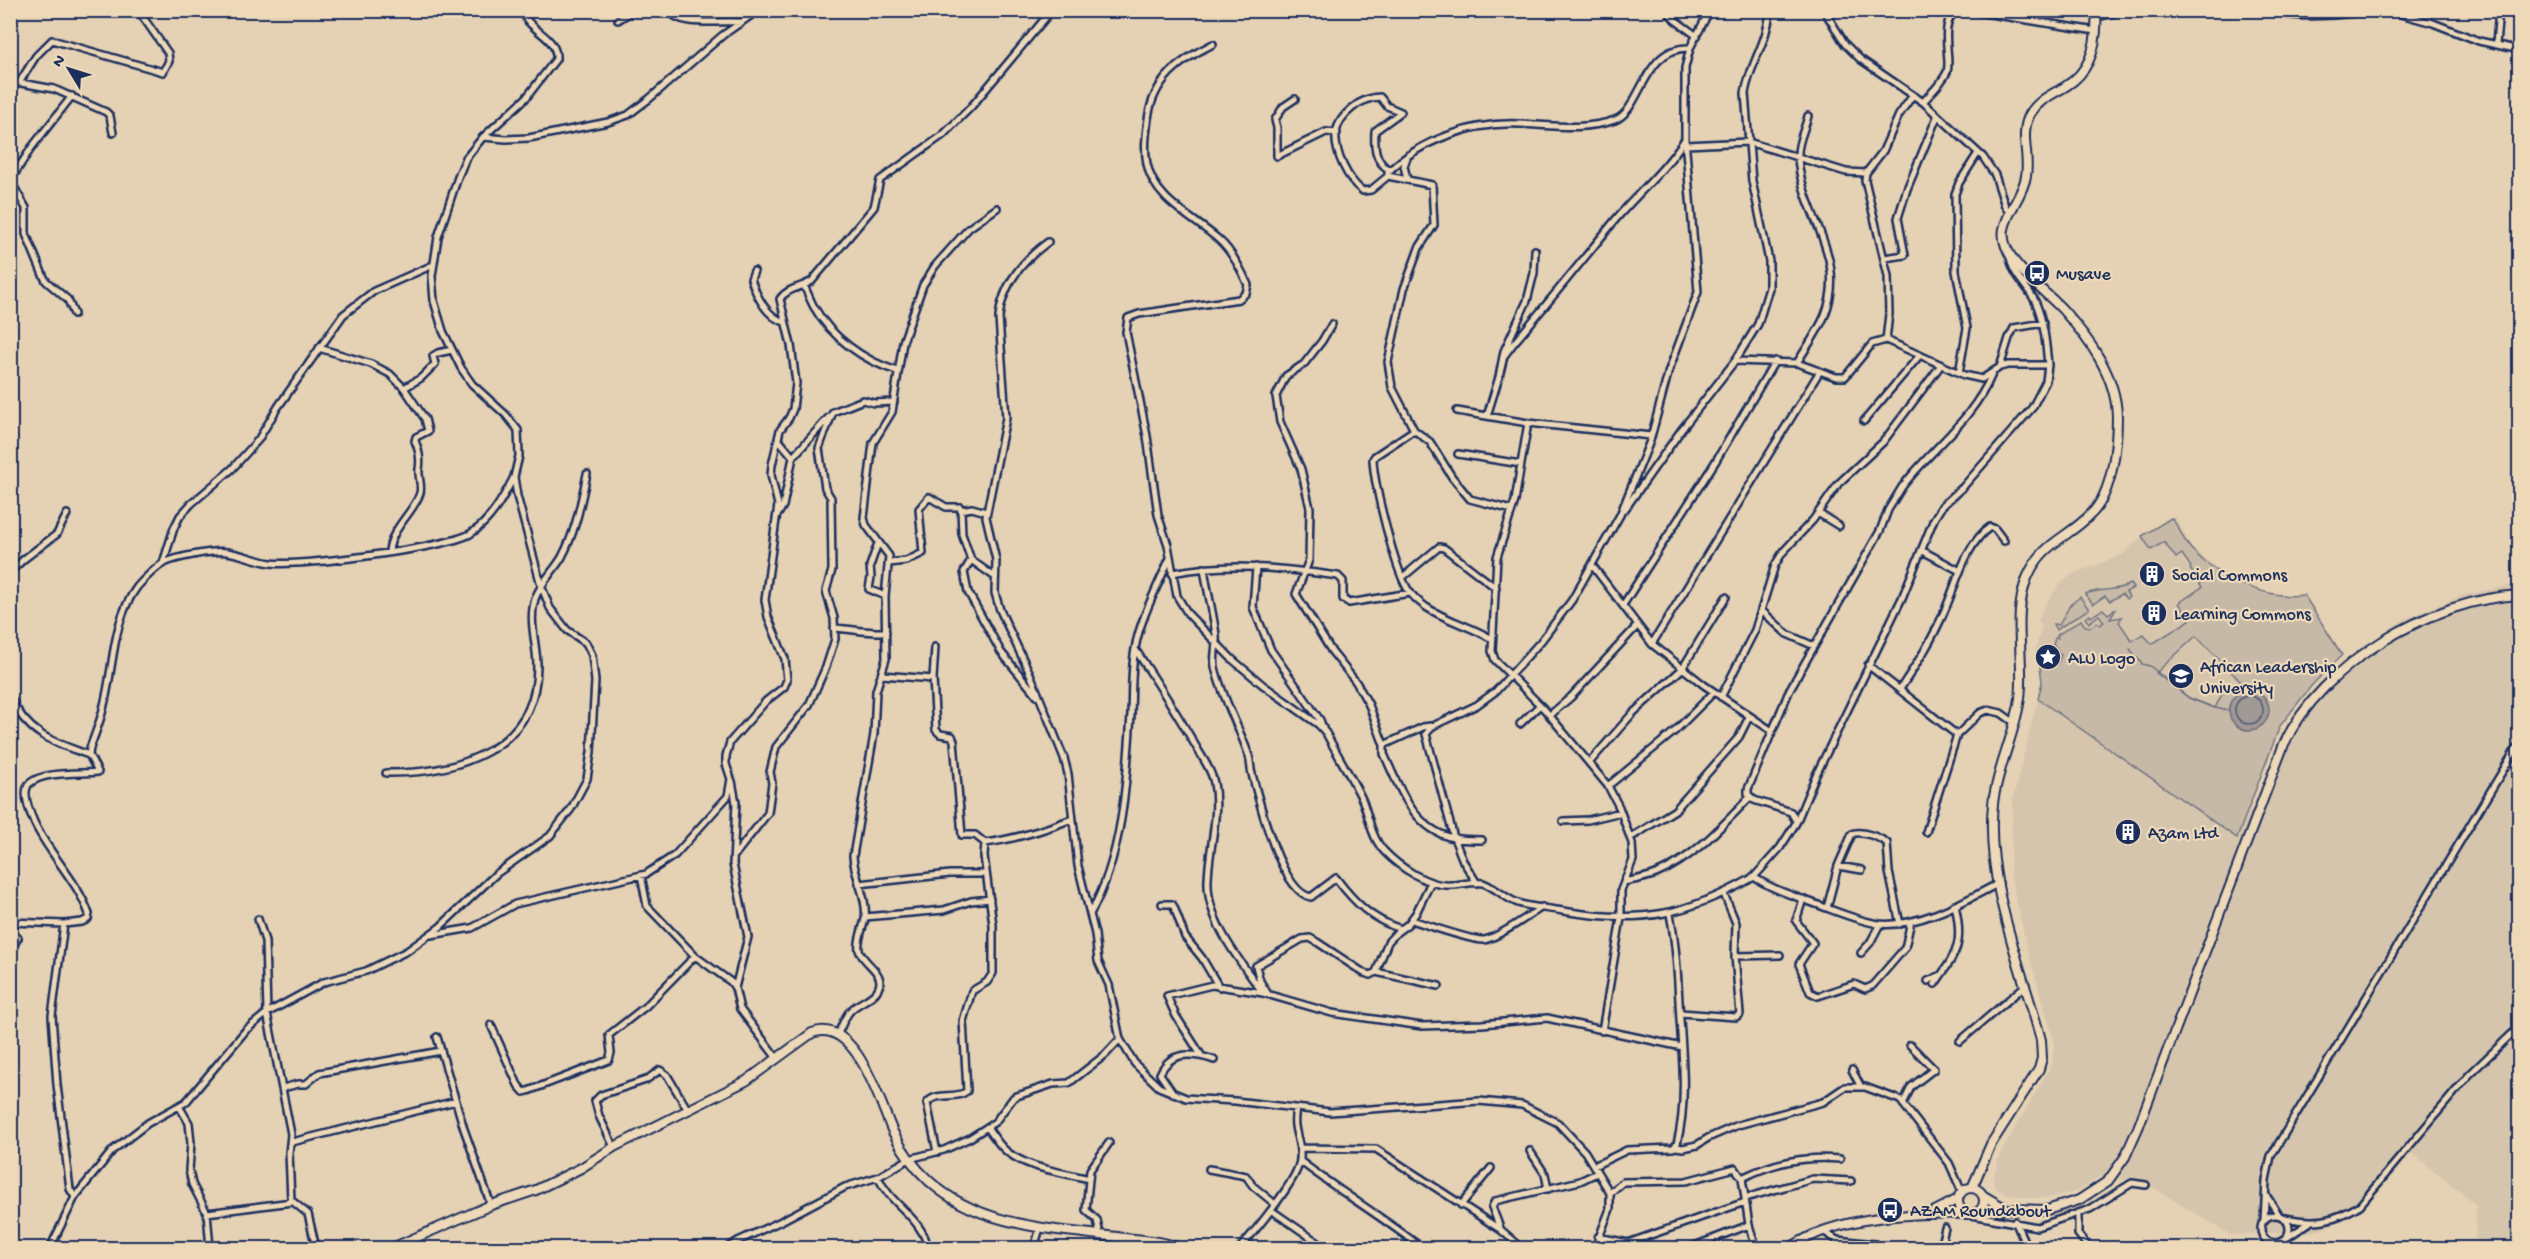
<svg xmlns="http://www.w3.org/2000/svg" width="2530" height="1259" font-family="'Gochi Hand',sans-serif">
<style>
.built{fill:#d6c5ad}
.green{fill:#c7b9a7;stroke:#717482;stroke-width:1.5;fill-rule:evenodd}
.water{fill:#a09996;stroke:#6b6f80;stroke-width:1.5}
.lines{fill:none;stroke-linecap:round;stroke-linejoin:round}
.shore{stroke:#505974;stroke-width:1.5}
.stream{stroke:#6b6f80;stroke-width:1.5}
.street-casing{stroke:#1b2f5e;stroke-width:10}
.secondary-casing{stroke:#1b2f5e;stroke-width:12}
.street{stroke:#edd8b7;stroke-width:5}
.secondary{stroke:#edd8b7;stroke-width:8}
.labels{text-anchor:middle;stroke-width:4.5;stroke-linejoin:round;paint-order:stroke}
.poi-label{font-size:18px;fill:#1b2f5e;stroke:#edd8b7;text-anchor:start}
</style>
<rect width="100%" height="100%" fill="#e5d1b3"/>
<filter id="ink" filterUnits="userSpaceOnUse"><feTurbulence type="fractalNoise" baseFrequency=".0167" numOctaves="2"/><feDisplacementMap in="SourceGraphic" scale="12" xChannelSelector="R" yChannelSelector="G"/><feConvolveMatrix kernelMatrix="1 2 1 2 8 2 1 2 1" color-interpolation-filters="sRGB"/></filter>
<g filter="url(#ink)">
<path class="built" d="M2175 517 2192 548 2226 576 2274 596 2304 595 2342 655 2312 685 2280 726 2242 827 2266 777 2284 729 2309 693 2345 659 2403 620 2463 595 2519 584 2520 1193 2508 1204 2519 1210V1248H2475L2476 1205 2412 1153 2370 1200 2351 1216 2317 1231 2231 1235 2142 1181 2100 1177 2081 1189 2057 1197 2031 1198 2007 1194 1995 1188 1993 1178 2000 1154 2052 1064 2054 1041 2029 955 2010 873 2013 799 2042 682 2041 669 2035 652 2042 625 2038 623 2044 606 2061 583 2073 574 2122 555 2141 538Z"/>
<path class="green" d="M2171 518C2180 527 2182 539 2191 549 2217 577 2265 600 2304 595L2342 655 2312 685 2280 726 2237 838 2038 699 2042 682 2040 666 2052 667 2058 663 2061 655 2053 645 2055 638H2058L2057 635 2081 620 2085 626 2091 627 2097 622 2100 625 2104 622 2099 615 2089 623 2085 618 2090 615 2091 617 2103 609 2108 614 2116 609 2110 619 2122 617 2119 622 2132 641 2143 634 2152 644 2190 620 2179 603 2202 587 2190 569 2191 567 2182 554 2176 558 2164 542 2151 550 2142 536ZM2196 636 2241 682 2224 690 2215 708 2189 698 2156 673ZM2249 689 2261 694 2231 719 2229 706Z
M2130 584 2133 588 2126 592 2129 597 2126 599 2122 594 2110 601 2105 596 2093 604 2085 594C2100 588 2116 592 2130 584Z
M2080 597 2089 609 2056 630 2053 624 2059 625 2070 605Z"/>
<path class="water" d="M2229 710a20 20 0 1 1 40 0a20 20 0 1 1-40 0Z"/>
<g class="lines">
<path class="shore" d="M2235 710a14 14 0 1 1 28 0a14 14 0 1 1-28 0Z"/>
<path class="stream" d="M2130 649 2142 664 2150 666 2189 698 2215 708 2229 711"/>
<g class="street-casing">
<path id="street" d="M670 10C676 28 726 20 742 22
M1667 10 1675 20 1697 36
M1824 10 1845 44 1860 59 1923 102 1983 157 1995 175 2005 206 2009 212
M1965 10 2096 31
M2270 10C2295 20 2346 15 2373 10
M2386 10 2433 23 2479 41 2520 50
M2096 17 2127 10
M618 20 634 10
M1213 44C1180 60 1153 80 1148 119 1146 134 1144 149 1147 164 1154 200 1193 217 1218 239 1231 250 1241 269 1248 285L1246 293 1239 299 1139 314 1128 318 1126 332 1147 436 1158 515 1168 545 1177 596 1188 614 1233 660 1263 685 1319 725 1326 733C1337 754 1350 775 1361 797 1369 814 1370 836 1384 851 1399 867 1429 887 1451 885 1462 885 1472 881 1483 883 1495 887 1506 899 1518 903 1532 908 1549 908 1563 911 1640 924 1686 916 1754 877 1771 889 1794 896 1813 903 1833 910 1857 921 1879 924 1918 928 1965 901 1999 883
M2496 44 2499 10
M10 81 54 89 106 112 110 116 113 133
M19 83 36 56 52 40 163 72 169 61 168 53 138 10
M1295 99 1283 107 1275 120 1277 128V156L1326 132 1337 133
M1923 102C1931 93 1942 83 1947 72 1952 59 1937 21 1958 10
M483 137 506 139 529 138 608 122 628 115 649 99 723 35 759 10
M1686 145 1748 142 1846 172 1866 173
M1388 176 1371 190 1363 191C1348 181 1334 152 1336 133 1339 114 1362 97 1380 97L1387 106 1401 112 1375 131C1374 147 1375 161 1389 170
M1407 179 1404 166 1408 155
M10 180 26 208V234L43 275 46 281 68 300 74 314
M10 181 32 147 72 96
M1048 242C1022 261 1002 285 999 318L1006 418 986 517 996 560 995 593 1000 610 1031 676 1064 758 1068 774 1078 866 1095 934 1098 961 1109 985 1120 1039 1135 1064 1159 1087 1186 1098 1200 1099 1235 1101 1330 1112 1479 1101 1522 1105 1558 1123 1585 1152 1610 1193V1209L1595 1248
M1535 250 1534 273 1527 301 1504 351 1499 377 1504 356 1513 344C1548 303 1582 261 1616 219 1639 192 1666 169 1685 139
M1884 258 1905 255 1898 218 1907 189 1937 117
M754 271 751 279C756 295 767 318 785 322
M804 286C808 293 810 300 814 307 831 337 864 361 897 371
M1332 324 1322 341 1304 364 1286 376 1276 396 1280 422 1301 469 1310 508 1309 560 1296 594 1332 652 1356 682 1369 705 1384 745
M1886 340 1889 314 1888 276 1865 180 1866 173 1883 151 1899 115 1913 95
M319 348 371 364 390 374 404 388
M1735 361 1758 324 1769 288V261L1752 181 1745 93C1750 63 1768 42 1770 10
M1797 363C1806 348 1818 332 1825 315 1849 255 1800 213 1798 156 1797 143 1805 129 1808 116
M2000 367 2009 338 2014 328 2043 323
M1959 373 1967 328 1956 271 1955 194 1959 183 1978 153
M1457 411 1528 423
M1487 416 1499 377
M1864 421 1920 355
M1414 430 1430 442 1452 477 1470 499 1512 510
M778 439 793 457
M1458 454 1521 464 1515 501 1497 557 1492 651 1495 660 1545 710 1608 786 1619 807 1632 843 1633 860 1621 890V918L1602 1031
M1521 464 1528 423 1651 436
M1625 509 1682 429 1735 361 1797 363 1836 377H1845L1872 344 1886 340 1964 375 1982 379 2000 367 2008 365H2048C2046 343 2044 321 2035 301 2027 285 2012 275 2010 256
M986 512 972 508 961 510 962 534 971 560 995 577
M1818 513 1839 526
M778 514 783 506 793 457 829 417
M878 543 870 566 871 577 869 589 885 596
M1921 550 1960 571
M389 552C390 529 415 511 420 493 422 485 418 476 419 469 421 458 419 450 415 441L416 437 428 431 425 419 404 388 421 378 435 364 433 356 438 353 452 350
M971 560 964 572 968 592 1001 652 1037 696
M163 563 174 528 180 516 191 504 232 469 258 440 278 407 343 315 374 291 433 265
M889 563 906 561 923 553 919 509 929 497 946 507H960L961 510
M1592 565 1652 644 1704 685 1772 731
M1256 567 1253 607 1271 650 1320 720 1323 728
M1204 568C1207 590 1213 612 1216 635 1217 645 1213 656 1215 667 1222 698 1239 726 1249 756 1251 762 1250 768 1252 774 1259 801 1281 892 1311 897L1336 878C1354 902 1372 920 1401 929
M10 572 24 559 57 534 67 514
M1172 573C1228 562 1282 568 1338 576L1343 581V599L1349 603 1410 593
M1403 577 1439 547 1444 548 1496 588
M1623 605 1714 464 1775 361
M1761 610 1787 634 1814 646
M834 628C852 629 868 633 886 632
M1492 639C1471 626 1447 621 1426 607 1419 602 1411 595 1407 588 1394 565 1374 486 1373 459L1375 456 1414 430 1392 387 1388 362 1404 289 1419 248 1434 225 1432 185 1388 176V172C1421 140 1472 122 1519 124 1550 125 1584 131 1615 120 1642 110 1643 46 1690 48
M1652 644 1820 371
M935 647 933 679 936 730 940 734 952 736 954 741 962 835H975L985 843C1016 839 1044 830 1072 819
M1135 649C1157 682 1178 715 1198 750 1204 760 1212 771 1214 783 1220 814 1209 848 1208 879 1206 921 1240 961 1263 993
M1868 665 1957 735
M882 675 933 679
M1900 689C1916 665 1933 639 1944 612 1956 586 1965 544 1990 527L1995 529 2004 541
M10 697C28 735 53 742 89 755
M1721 697 1755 630 1775 565 1783 552 1813 520 1839 483 1883 442 1941 365
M1550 715 1571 697 1637 626
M1520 724 1540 705
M1431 726 1423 727 1384 745V754C1399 787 1413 829 1453 838 1462 840 1472 840 1482 840
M1589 763 1633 713 1682 669 1726 597
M386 773C455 774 537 751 537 666 537 644 528 621 535 599 541 582 554 571 562 557 576 531 581 502 587 474
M732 781 736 803 733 864 748 937 735 988
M1608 786 1675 731 1714 692
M1563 821 1588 820 1621 812
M1796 821 1791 812 1754 800 1748 794V789L1790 689 1880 531 1888 510 1902 487C1931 449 1973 420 1992 374
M1926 832 1957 735 1980 713 1988 710 2001 713 2015 723
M1630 838 1675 810 1739 737 1749 717
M734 856 768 813 772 783 770 772 776 747 809 705 826 667 835 639 834 618 826 591 832 570 831 498 825 488 819 448 833 412 863 400 874 403 894 402
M1838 866 1862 870
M641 875 647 906 695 956
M1754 877 1780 848 1796 823 1816 775 1902 598 1934 519 1942 506 1963 487 2032 408 2046 381 2048 365
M1624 882C1634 880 1646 878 1656 874 1693 859 1723 825 1750 797
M1477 883 1463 861 1454 838 1426 734 1433 726 1477 705 1496 691 1541 641 1572 600 1620 515 1650 441 1669 370 1698 292 1685 139V68L1690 48 1710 10
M859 884 950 874H986
M1803 899 1796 921 1813 943 1799 964 1810 992 1818 996 1854 984 1865 989 1872 986 1905 948 1911 921
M1162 904H1172L1174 907 1185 937 1202 958 1219 987
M1827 908 1838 866 1852 834C1861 830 1879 837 1887 843L1889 872 1900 924
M1090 914C1123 857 1127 778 1131 714 1132 693 1131 670 1135 649 1139 622 1158 585 1169 560
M865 917 944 910 971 901 990 899
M258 919 265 941 267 1013 291 1134 289 1153 291 1200 308 1214 316 1248
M1412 920C1424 924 1473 941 1484 940 1498 938 1530 915 1542 907
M10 922 64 924
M10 931 18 938 10 951
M431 935 472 928 515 904 646 874 675 855 728 796 731 779 726 764V756L730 742 766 701 784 687 787 680 785 659 768 617 765 600 778 505 771 475 772 465 780 430 789 418 793 409 796 383 791 345 780 299C787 288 801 288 812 281L874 207 880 180 943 135 971 107 1052 10
M1861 953 1870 943 1880 924
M1735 956 1780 955
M1376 972 1439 986
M1928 981 1939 976
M1935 984C1957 952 1964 945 1955 905
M1268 994 1260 981 1256 966 1302 939 1310 938 1317 942 1364 973 1371 975 1376 972 1388 942 1397 932 1408 924 1416 913 1431 882
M1680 1013 1736 1017 1740 1014 1735 956 1736 923 1724 894
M491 1025 518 1085 524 1092 528 1091 609 1060 611 1053 609 1035 646 1006 695 956 731 982 735 988 740 1009 776 1057
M837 1036C841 1028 844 1018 850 1011 858 1002 873 999 878 989 887 973 863 964 859 950 857 941 863 928 865 919 868 898 854 877 853 856L874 734 876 691 886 659 885 596 889 556 866 525 864 518 873 443 892 412 903 342 923 285 935 266 969 228 997 208
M437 1037 464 1129 491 1205
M1960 1041 2026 985
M1201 1055 1176 1016 1167 996 1212 985 1263 993 1332 1013 1422 1026 1482 1024 1547 1018 1682 1047
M1852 1070 1861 1087
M283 1088 298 1084H306L319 1073 441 1051
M1173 1093 1160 1074C1170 1050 1194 1053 1214 1060
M1903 1104 1911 1087 1934 1069 1910 1045
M179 1106 189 1123 191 1143 189 1170 192 1184 207 1213 210 1248
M987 1127C993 1135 998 1144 1005 1150 1026 1169 1063 1172 1089 1179
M292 1142 456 1101
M614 1147 599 1116 595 1101 601 1095 646 1080 660 1070 667 1075 688 1110
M1676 1147 1683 1148 1697 1145 1708 1138 1738 1125 1823 1102 1845 1087H1865L1900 1100 1949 1163 1962 1192
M1300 1148 1376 1149 1501 1230 1522 1248
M1530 1151 1545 1174 1548 1189
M937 1152 927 1103C936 1091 956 1100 967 1091L963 1021 972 991 987 982 993 973V925L984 856 985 843
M1300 1161C1340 1192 1383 1217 1422 1248
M1594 1166 1627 1150 1673 1148 1677 1144C1687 1104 1683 1061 1680 1020 1678 984 1677 949 1670 914
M1209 1169 1246 1176 1253 1186 1275 1204
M878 1177C891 1206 922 1217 928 1248
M1742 1178C1775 1162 1803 1156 1840 1159
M1610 1193 1623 1182 1686 1181 1735 1168 1742 1178 1749 1225
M2266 1195 2279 1215
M75 1197 70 1189 57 1085 52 1016 64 924 82 922 88 919 89 914C77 880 48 853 34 822 30 813 21 791 30 783 45 771 80 774 98 772L89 755 90 748C95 734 101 720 104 705 114 666 112 621 137 587 143 580 156 567 164 563 176 557 214 550 227 552 242 554 256 561 271 563 301 567 444 548 470 534 491 521 503 498 514 477
M1745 1198 1813 1179 1851 1181
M1461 1205 1491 1168
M1271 1210 1326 1248
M207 1213 292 1202
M2078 1213V1234L2089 1248
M2261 1229a14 14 0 1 1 28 0a14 14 0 1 1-28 0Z
M1972 1215 2037 1227 2090 1209 2132 1183 2146 1185
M2285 1218C2315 1224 2333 1222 2360 1205L2469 1075 2520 1026
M2015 1221 2027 1248
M2264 1221 2266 1180 2271 1156 2520 742
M1500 1228 1492 1207 1495 1201 1580 1181 1597 1173
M1823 1231 1837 1240V1248
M1100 1235 1097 1220 1086 1210 1090 1170 1109 1143
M1598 1237 1628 1243 1745 1202
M2288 1237 2309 1223
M1837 1240 1875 1244
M50 1248 75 1197 113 1150 148 1123 186 1102 246 1030 267 1013 324 982 366 971 407 951 440 927 496 874 550 836 571 809 587 779 591 752 595 681 592 655 586 643 567 630 550 608 541 585 517 496 514 477 519 456 518 430 506 415 472 384 461 368 443 331 434 301 432 276 438 237 458 177 466 158 483 137 526 98 556 59C558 35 526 31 523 10
M727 1248 738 1241 781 1221 845 1187 878 1177 909 1159 944 1150 970 1138 995 1122 1014 1097 1053 1084 1069 1083 1105 1055 1120 1039
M1034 1248 1040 1228
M1240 1248C1254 1232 1299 1179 1300 1159 1302 1139 1291 1132 1296 1109
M1689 1248 1749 1225 1756 1248
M1940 1248 1945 1228"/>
</g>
<g class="secondary-casing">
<path id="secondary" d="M1958 1201a13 13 0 1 1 26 0a13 13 0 1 1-26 0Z
M1972 1188 1991 1144 2039 1069 2042 1058 2041 1040C2021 965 1985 882 1993 804 1997 767 2015 735 2020 698 2025 659 2012 616 2027 578 2042 542 2067 539 2091 514 2113 493 2117 445 2117 416 2116 375 2089 339 2063 310 2045 290 1998 259 2004 229 2008 210 2023 195 2026 176 2030 155 2019 134 2030 114 2039 99 2052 95 2066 86 2093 70 2098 40 2096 10
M1984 1196 2006 1209
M1933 1212 1958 1199
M1980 1212 2007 1209 2047 1210 2079 1200 2108 1181 2125 1157 2138 1128 2284 744C2322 664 2431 599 2520 595
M392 1248 491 1205 536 1190 581 1168 614 1147 746 1081 812 1033C856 1016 880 1104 893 1132 902 1150 914 1167 928 1180 978 1227 1053 1229 1117 1237 1138 1240 1160 1240 1180 1248
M1789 1248C1800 1242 1811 1235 1823 1231 1864 1216 1923 1212 1967 1214"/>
</g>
<use href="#street" class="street"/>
<use href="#secondary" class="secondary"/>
</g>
</g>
<defs>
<g id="bus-disc" transform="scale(1.35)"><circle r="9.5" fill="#1b2f5e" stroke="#edd8b7"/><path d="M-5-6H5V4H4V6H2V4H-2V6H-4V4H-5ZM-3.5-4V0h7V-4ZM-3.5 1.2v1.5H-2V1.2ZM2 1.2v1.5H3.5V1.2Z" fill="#fff"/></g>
<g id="building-disc" transform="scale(1.35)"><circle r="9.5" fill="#1b2f5e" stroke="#edd8b7"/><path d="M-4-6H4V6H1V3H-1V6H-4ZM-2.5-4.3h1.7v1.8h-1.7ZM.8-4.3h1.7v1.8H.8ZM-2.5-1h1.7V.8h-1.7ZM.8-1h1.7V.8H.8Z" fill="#fff"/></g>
<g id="sight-disc" transform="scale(1.35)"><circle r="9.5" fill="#1b2f5e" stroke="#edd8b7"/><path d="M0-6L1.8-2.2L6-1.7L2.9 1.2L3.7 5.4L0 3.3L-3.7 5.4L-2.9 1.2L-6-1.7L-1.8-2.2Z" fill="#fff"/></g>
<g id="university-disc" transform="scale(1.35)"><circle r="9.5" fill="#1b2f5e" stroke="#edd8b7"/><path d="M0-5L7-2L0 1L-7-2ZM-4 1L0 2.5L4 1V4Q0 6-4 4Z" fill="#fff"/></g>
</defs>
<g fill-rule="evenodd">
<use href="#bus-disc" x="2037" y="273"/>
<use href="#building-disc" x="2152" y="574"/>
<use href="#building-disc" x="2154" y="613"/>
<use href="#sight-disc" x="2048" y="657"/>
<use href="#university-disc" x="2181" y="676"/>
<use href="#building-disc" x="2128" y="832"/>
<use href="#bus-disc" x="1890" y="1210"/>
</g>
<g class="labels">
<g class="poi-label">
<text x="2056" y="279">Musave</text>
<text x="2172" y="580">Social Commons</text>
<text x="2174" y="619">Learning Commons</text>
<text x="2068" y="663">ALU Logo</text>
<text x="2200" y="672">African Leadership<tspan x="2200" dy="21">University</tspan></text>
<text x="2148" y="838">Azam Ltd</text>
<text x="1910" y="1216">AZAM Roundabout</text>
</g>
</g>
<rect width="2530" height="1259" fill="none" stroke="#edd8b7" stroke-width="36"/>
<rect x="18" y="18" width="2494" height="1223" fill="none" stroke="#1b2f5e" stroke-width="2" filter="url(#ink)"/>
<g transform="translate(69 69) rotate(308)" stroke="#edd8b7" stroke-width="4.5" paint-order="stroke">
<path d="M0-4.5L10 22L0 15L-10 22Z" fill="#1b2f5e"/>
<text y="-9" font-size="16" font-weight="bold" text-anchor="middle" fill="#1b2f5e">N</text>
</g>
</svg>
